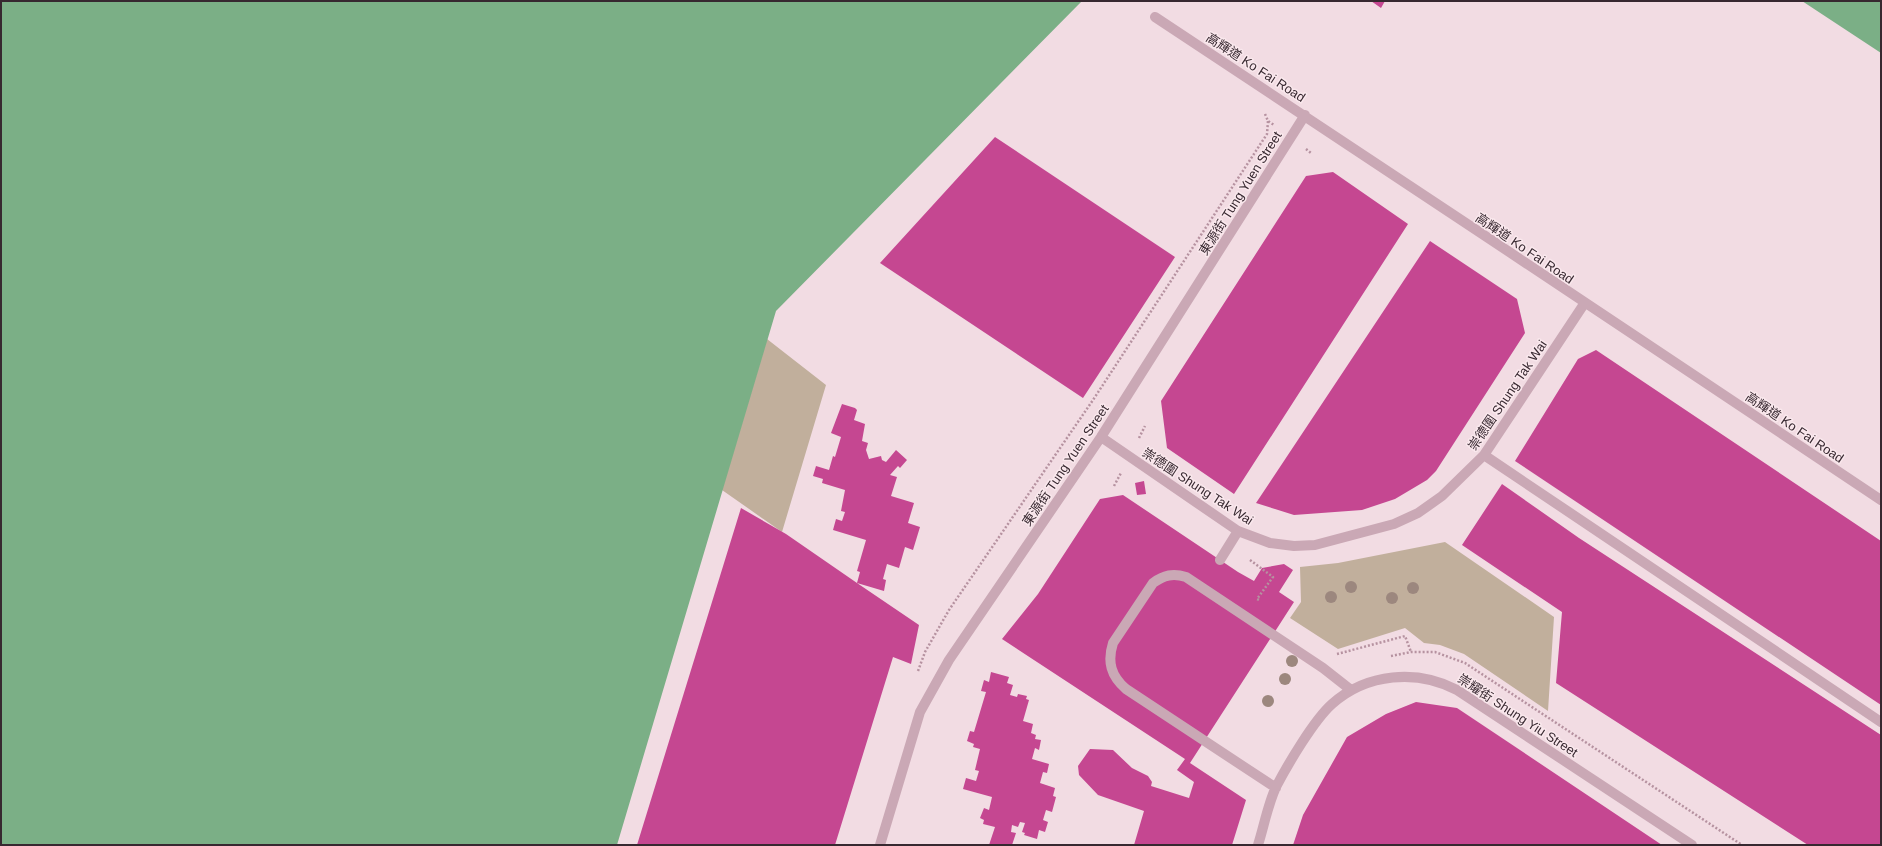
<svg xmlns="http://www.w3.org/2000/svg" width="1882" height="846" font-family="Arial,'Noto Sans TC',sans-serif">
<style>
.green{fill:#c1af9c}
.water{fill:#7baf86}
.building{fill:#c54791}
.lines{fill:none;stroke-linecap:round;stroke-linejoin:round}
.path{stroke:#b692a0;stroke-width:2.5;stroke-dasharray:2 2;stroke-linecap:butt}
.minor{stroke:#caa8b5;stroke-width:10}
.tree{fill:#9c877e}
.labels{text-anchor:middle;stroke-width:3;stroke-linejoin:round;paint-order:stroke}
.street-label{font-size:13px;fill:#372830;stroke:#fae8ed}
</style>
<rect width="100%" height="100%" fill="#f2dce3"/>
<path class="green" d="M767 339 826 385 782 532 722 490Z
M1445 542 1554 617 1548 711 1464 654 1440 645 1424 643 1405 628 1338 649 1290 618 1301 602 1300 567 1338 563Z"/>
<path class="water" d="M1 1H1082L776 311 617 845H1Z
M1802 1H1881V53Z"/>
<path class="building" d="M1371 1H1385L1381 8Z
M995 137 1175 257 1083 398 880 263Z
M1333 172 1408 224 1234 494 1167 448 1161 401 1306 176Z
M1430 241 1517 299 1525 333 1436 471 1427 480 1395 499 1362 510 1294 515 1256 503Z
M1596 350 1881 541V705L1515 461 1578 359Z
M842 404 855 408 857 410 854 420 865 424 862 441 868 443 866 450 869 459 881 456 882 460 886 462 896 450 907 460 900 468 898 466 890 475 897 477 891 496 914 503 908 523 920 527 913 550 905 547 899 568 887 564 883 579 886 580 884 591 857 583 919 625 911 664 893 657 835 845H637L741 508 786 534 857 583 860 572 857 571 866 540 833 530 836 519 842 521 845 512 841 511 845 490 822 483 823 479 813 476 816 466 829 470 833 456 835 457 841 437 831 433Z
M1144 481 1146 494 1137 495 1135 483Z
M1502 484 1579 538 1881 735V845H1808L1556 683 1562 612 1462 545Z
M1123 495 1238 572 1254 581 1262 568 1284 564 1293 570 1279 592 1294 602 1190 763 1246 800 1232 845H1134L1144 811 1098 795 1079 775 1078 766 1090 749 1113 750 1132 768 1148 776 1152 782 1151 786 1189 798 1194 782 1177 770 1185 759 1002 639 1038 594 1100 499Z
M991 672 1009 677 1007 683 1013 685 1010 695 1017 697 1018 694 1027 696 1026 699 1029 700 1023 721 1033 724 1031 733 1036 735 1035 739 1041 740 1039 750 1035 748 1032 759 1049 764 1047 773 1043 772 1040 783 1055 788 1053 796 1056 797 1052 812 1046 810 1043 820 1048 822 1045 832 1039 830 1037 839 1024 835 1025 833 1022 832 1025 823 1020 822 1018 827 1012 825 1011 832 1016 833 1012 845H989L995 827 983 824 984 820 980 818 984 808 989 810 992 797 963 789 966 778 976 781 979 771 975 770 980 749 973 747 974 744 967 741 970 731 974 732 986 692 981 691 984 680 989 682Z
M1416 702 1457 708 1662 845H1293L1303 815 1347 737 1386 714Z"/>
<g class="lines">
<path class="path" d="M1265 114 1268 121 1274 125
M1306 149 1311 153
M1139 438 1145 426
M1114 486 1121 473
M1250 560 1273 577 1257 599 1259 600
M1337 654 1405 636 1411 652
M1391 656 1411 652H1435L1465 663 1742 845
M918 671 925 652 949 610 1093 400 1267 134 1268 121"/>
<path class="minor" d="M1155 17C1398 176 1639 340 1881 500
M1101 437 1238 531 1270 543 1294 546 1315 545 1394 524 1418 513 1442 496 1484 455 1584 304
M1484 455 1881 722
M1220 560 1238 531
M1276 788 1126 689C1111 676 1107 662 1113 643L1153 583C1164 575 1173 573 1186 577L1323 668 1351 690
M880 845 920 712 949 660 1101 437 1305 115
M1258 845C1264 826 1268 804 1276 787 1288 764 1314 720 1332 704 1367 673 1417 669 1457 690L1692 845"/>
</g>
<g class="tree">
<circle cx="1351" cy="587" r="6"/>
<circle cx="1413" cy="588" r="6"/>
<circle cx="1331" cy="597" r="6"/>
<circle cx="1392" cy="598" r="6"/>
<circle cx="1292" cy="661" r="6"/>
<circle cx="1285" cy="679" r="6"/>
<circle cx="1268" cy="701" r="6"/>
</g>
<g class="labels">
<g class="street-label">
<text transform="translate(1256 67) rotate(33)" y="5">高輝道 Ko Fai Road</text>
<text transform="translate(1240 193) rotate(-58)" y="5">東源街 Tung Yuen Street</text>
<text transform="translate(1525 248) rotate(34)" y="5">高輝道 Ko Fai Road</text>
<text transform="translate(1507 395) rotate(-56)" y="5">崇德圍 Shung Tak Wai</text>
<text transform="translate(1795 427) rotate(34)" y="5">高輝道 Ko Fai Road</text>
<text transform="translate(1065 465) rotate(-56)" y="5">東源街 Tung Yuen Street</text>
<text transform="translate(1198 486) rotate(33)" y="5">崇德圍 Shung Tak Wai</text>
<text transform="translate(1518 715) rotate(33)" y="5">崇耀街 Shung Yiu Street</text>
</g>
</g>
<rect width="1882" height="846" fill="none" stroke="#372830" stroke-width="4"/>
</svg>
